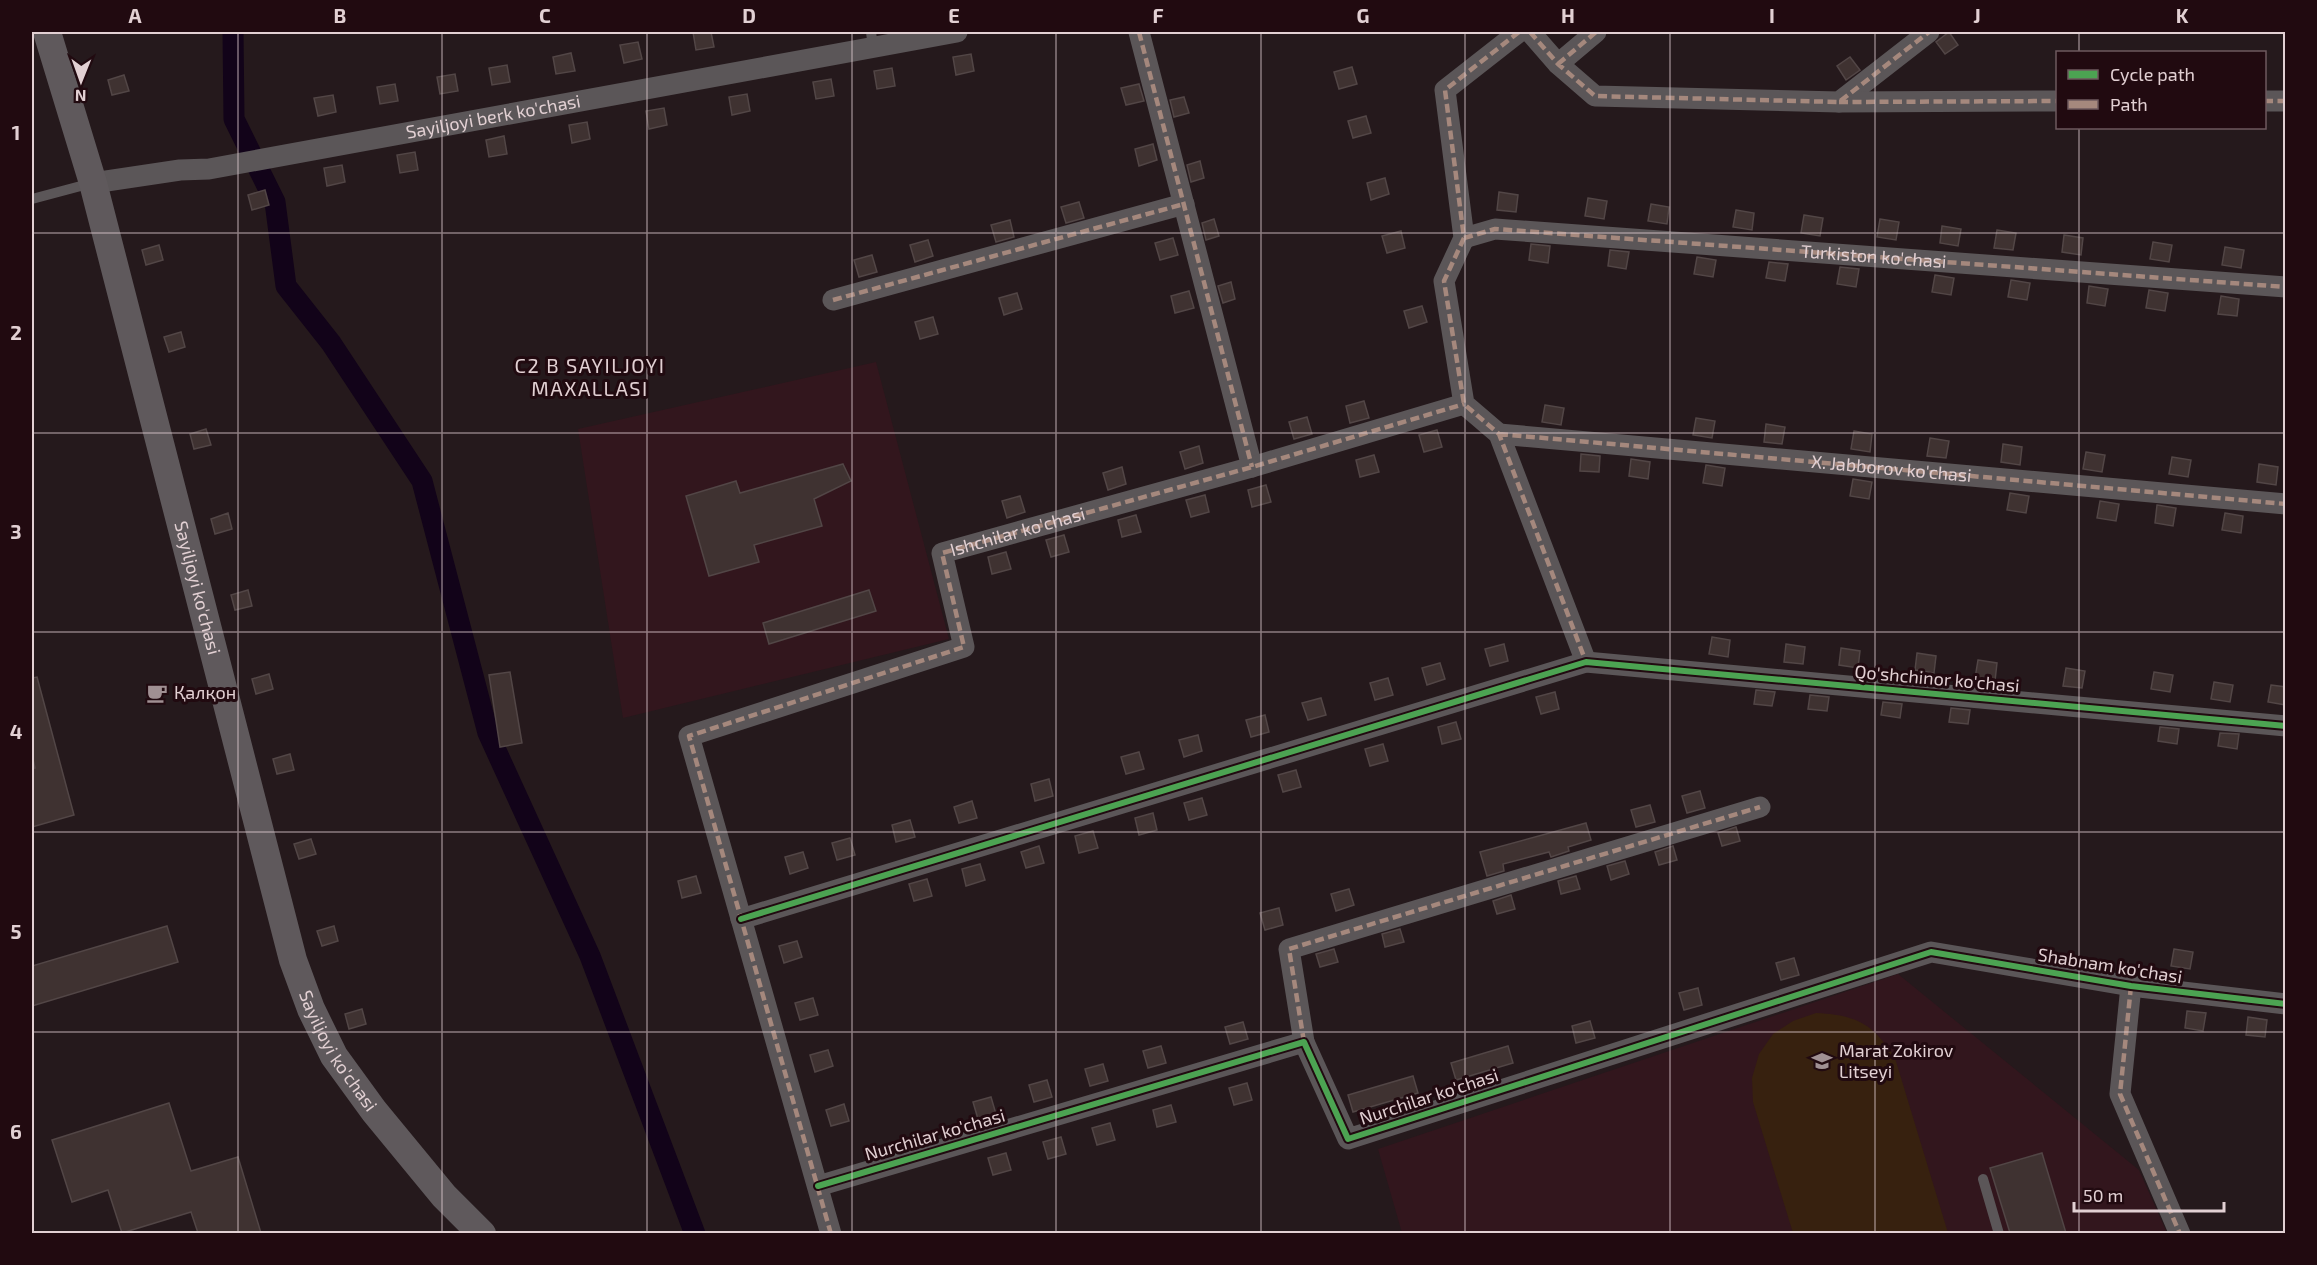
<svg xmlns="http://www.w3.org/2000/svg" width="2317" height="1265" font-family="'Exo 2',sans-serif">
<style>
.built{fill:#32161d}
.green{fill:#37210f}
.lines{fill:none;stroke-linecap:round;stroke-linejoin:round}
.canal{stroke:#120319;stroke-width:21}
.building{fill:#3f3231;stroke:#524646;stroke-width:1.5}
.service{stroke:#5b5658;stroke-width:10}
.minor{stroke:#5b5658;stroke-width:21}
.secondary{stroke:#5f595c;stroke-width:28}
.quiet{stroke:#a5887d;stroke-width:4.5;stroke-dasharray:9 4.5;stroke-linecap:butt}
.cycleway-casing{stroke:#210a10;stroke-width:10}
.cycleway{stroke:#4ca352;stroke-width:6}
.grid{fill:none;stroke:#e2d0d3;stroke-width:1.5;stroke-opacity:0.55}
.labels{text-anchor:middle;stroke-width:6;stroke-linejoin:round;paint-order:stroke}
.street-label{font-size:18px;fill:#e2d0d3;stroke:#210a10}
.poi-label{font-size:18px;fill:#e2d0d3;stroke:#210a10;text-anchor:start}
.neighbourhood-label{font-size:20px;letter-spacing:1.5px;fill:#e2d0d3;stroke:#210a10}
.neatline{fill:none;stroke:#e2d0d3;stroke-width:2}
.grid-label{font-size:20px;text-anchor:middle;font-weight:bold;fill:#e2d0d3}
</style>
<rect width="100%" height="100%" fill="#25191c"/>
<path class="built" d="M876 362 949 639 623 718 578 429Z
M1898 974 2139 1170 2167 1233H1402L1378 1149Z"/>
<path class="green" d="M1816 1013C1857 1015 1873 1024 1895 1058L1948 1233H1793L1753 1102 1752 1078 1759 1054 1773 1034 1793 1021Z"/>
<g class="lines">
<path class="canal" d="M233 32 234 119 275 202 286 286 331 343 422 481 488 733 590 956 695 1234"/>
</g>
<path class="building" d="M693 32H711L714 47 696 50Z
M1949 32 1958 45 1945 54 1936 42Z
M638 42 642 59 624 63 620 45Z
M571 53 575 71 556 74 553 57Z
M971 54 974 71 956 75 953 57Z
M1850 57 1860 70 1846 80 1837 66Z
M507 65 510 82 492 85 489 68Z
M1352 67 1357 84 1339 89 1334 72Z
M892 68 895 86 877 89 874 71Z
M455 74 458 91 440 94 437 77Z
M124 75 129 91 112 95 108 80Z
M831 79 834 96 816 99 813 82Z
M395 84 398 101 380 104 377 87Z
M1139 84 1144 101 1126 105 1121 88Z
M747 94 750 111 732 115 729 97Z
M333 95 336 112 318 116 314 98Z
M1184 97 1189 113 1174 117 1170 100Z
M664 108 667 125 649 129 646 111Z
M1366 116 1371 133 1353 138 1348 121Z
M587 122 590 139 572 143 569 125Z
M504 136 507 154 489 157 486 140Z
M1153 144 1157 160 1139 166 1135 149Z
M415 152 418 170 400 173 397 155Z
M1200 161 1204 178 1191 182 1187 165Z
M342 165 345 182 327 186 324 168Z
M1385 178 1389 194 1371 200 1367 183Z
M265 190 269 205 252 210 248 195Z
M1499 192 1518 195 1516 212 1497 210Z
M1588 198 1607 201 1604 219 1585 216Z
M1079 202 1084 218 1066 223 1061 207Z
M1651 204 1669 207 1667 224 1648 221Z
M1736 210 1754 213 1752 230 1733 227Z
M1804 215 1823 218 1820 236 1801 233Z
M1214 219 1219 236 1206 240 1202 223Z
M1880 219 1899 222 1896 240 1877 237Z
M1010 220 1014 237 996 242 991 225Z
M1942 226 1961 229 1958 246 1940 243Z
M1997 230 2016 233 2013 250 1994 248Z
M1401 231 1405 248 1387 253 1382 236Z
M2064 235 2083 238 2081 255 2062 252Z
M1173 238 1178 255 1160 260 1155 243Z
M928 240 933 256 915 262 910 245Z
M2153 242 2172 245 2169 262 2150 259Z
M1531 244 1550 246 1548 263 1529 260Z
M159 245 163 260 146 265 142 250Z
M2225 247 2244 250 2241 268 2222 265Z
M1610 250 1629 252 1626 269 1608 266Z
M872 255 877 272 859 277 854 260Z
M1697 257 1716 260 1713 277 1694 274Z
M1769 262 1788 264 1785 281 1766 278Z
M1840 267 1859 269 1856 287 1837 284Z
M1935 275 1954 278 1951 295 1932 292Z
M2011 280 2030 283 2027 300 2008 297Z
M1231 282 1235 299 1223 303 1218 286Z
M2089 286 2108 289 2105 306 2087 303Z
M2149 290 2168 293 2165 311 2146 308Z
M1189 291 1194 308 1175 313 1171 296Z
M1017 293 1022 309 1004 315 999 298Z
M2221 296 2239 299 2237 316 2218 314Z
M1422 306 1427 322 1409 328 1404 311Z
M933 317 938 334 920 339 915 322Z
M181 332 185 347 169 352 164 337Z
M1364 401 1369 418 1350 423 1346 406Z
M1545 405 1564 408 1561 425 1542 422Z
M1307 417 1312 434 1294 439 1289 422Z
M1696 418 1715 421 1712 438 1693 435Z
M1766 424 1785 427 1782 444 1764 442Z
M206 429 211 445 194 449 190 434Z
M1437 430 1442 447 1424 452 1419 435Z
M1854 431 1872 434 1870 452 1851 449Z
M1930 438 1949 441 1946 458 1927 456Z
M2003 444 2022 447 2020 465 2001 462Z
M1199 446 1203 463 1185 469 1180 452Z
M2086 452 2105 455 2102 472 2083 469Z
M1581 454 1600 456 1599 472 1580 471Z
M1374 455 1379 472 1360 477 1356 460Z
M2172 457 2191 460 2188 477 2169 474Z
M1631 459 1650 462 1648 479 1629 476Z
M843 464 851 481 814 499 822 526 754 545 759 562 709 576 686 496 736 481 740 493Z
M2259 464 2278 467 2276 485 2257 482Z
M1706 465 1725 468 1722 486 1703 483Z
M1122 467 1126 484 1108 490 1103 473Z
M1853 479 1872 482 1869 499 1850 496Z
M1266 485 1271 502 1252 507 1248 490Z
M2010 493 2029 496 2026 513 2007 510Z
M1205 495 1209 512 1191 517 1186 500Z
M1020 496 1025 512 1007 518 1002 501Z
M2100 501 2119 504 2116 521 2097 518Z
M2157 505 2176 508 2173 526 2155 523Z
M228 513 232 529 215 534 211 519Z
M2225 513 2243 516 2241 533 2222 530Z
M1136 515 1141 532 1122 537 1118 520Z
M1064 535 1069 552 1051 557 1046 540Z
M1006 552 1011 569 992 574 988 557Z
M248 590 252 606 235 610 231 595Z
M869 590 876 611 769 644 763 623Z
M1712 637 1730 640 1728 657 1709 654Z
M1504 644 1508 661 1490 666 1485 649Z
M1786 644 1805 647 1803 664 1784 662Z
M1841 648 1860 651 1858 668 1839 665Z
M1917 653 1936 656 1934 673 1915 670Z
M1978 660 1997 663 1995 681 1975 678Z
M1440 663 1445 679 1427 685 1422 668Z
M2066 668 2085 671 2082 688 2063 686Z
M510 672 522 743 500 747 489 675Z
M2154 672 2173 675 2170 692 2151 689Z
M269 674 273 689 256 694 252 679Z
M37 677 74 815 32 827V769L35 768 32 755V678Z
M1388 678 1393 695 1375 700 1370 683Z
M2214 682 2233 685 2230 702 2211 699Z
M2271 685 2286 687V705L2268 702Z
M1756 690 1775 692 1772 706 1754 704Z
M1555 692 1559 709 1541 714 1536 697Z
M1810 695 1829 697 1827 711 1808 709Z
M1321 698 1326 715 1308 720 1302 703Z
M1883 702 1902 704 1900 718 1881 715Z
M1951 708 1970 710 1968 724 1949 722Z
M1265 715 1269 732 1251 737 1246 720Z
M1456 722 1461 739 1442 744 1438 727Z
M2160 727 2179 729 2177 744 2158 741Z
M2220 733 2239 734 2237 749 2218 746Z
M1198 735 1202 751 1184 757 1179 740Z
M1383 744 1388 761 1370 766 1365 749Z
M1139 752 1144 769 1126 774 1121 757Z
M290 754 294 770 277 774 273 759Z
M1296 770 1301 787 1283 792 1278 775Z
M1049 779 1053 796 1035 801 1031 784Z
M1700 791 1705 808 1687 813 1682 796Z
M1202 798 1207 815 1189 820 1184 803Z
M972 801 977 818 959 823 954 807Z
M1650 805 1655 822 1636 827 1631 810Z
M1153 813 1157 830 1139 835 1135 818Z
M910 820 915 837 896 842 892 825Z
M1586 823 1591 840 1568 847 1569 851 1551 857 1549 852 1503 864 1504 871 1487 876 1480 852Z
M1736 827 1740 841 1722 846 1718 833Z
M1093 831 1098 848 1079 853 1075 836Z
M850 838 855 855 837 860 832 843Z
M311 839 316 854 299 859 294 844Z
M1039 846 1044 863 1026 868 1021 852Z
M1673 846 1677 860 1659 865 1655 852Z
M803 852 808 868 790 874 785 857Z
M1625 861 1629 874 1611 880 1607 866Z
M980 864 985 880 966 886 962 869Z
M696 876 701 893 682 898 678 881Z
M1576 876 1580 889 1561 894 1558 881Z
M927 879 932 896 914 901 909 884Z
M1349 889 1354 905 1336 911 1331 894Z
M1511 895 1515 909 1497 914 1493 901Z
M1279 908 1283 925 1265 930 1260 913Z
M167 926 178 962 32 1006V966Z
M334 926 338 941 322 946 317 931Z
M1400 929 1404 942 1385 947 1382 934Z
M797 941 802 957 784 963 779 946Z
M1334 949 1338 962 1320 967 1316 954Z
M2174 949 2193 952 2190 969 2171 966Z
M1794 958 1799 975 1781 980 1776 963Z
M1698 988 1702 1005 1684 1010 1679 993Z
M813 998 818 1015 800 1020 795 1003Z
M362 1009 366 1024 349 1029 345 1014Z
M2187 1011 2206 1013 2203 1031 2185 1028Z
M2248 1017 2267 1020 2265 1037 2246 1035Z
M1590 1021 1595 1038 1576 1043 1572 1026Z
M1243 1022 1248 1039 1230 1044 1225 1027Z
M1161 1046 1166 1063 1148 1068 1143 1051Z
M1508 1046 1513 1063 1456 1080 1451 1063Z
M828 1050 833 1066 815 1072 810 1055Z
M1103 1064 1108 1081 1090 1086 1085 1069Z
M1413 1076 1418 1093 1353 1112 1348 1095Z
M1047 1080 1052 1097 1034 1102 1029 1085Z
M1247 1083 1252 1100 1234 1105 1229 1088Z
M991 1097 996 1114 978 1119 973 1102Z
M169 1103 191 1171 238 1157 261 1233H198L191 1212 122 1233 108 1190 72 1202 52 1140Z
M844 1104 849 1121 831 1126 826 1110Z
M1171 1105 1176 1122 1157 1127 1153 1110Z
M1110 1123 1115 1140 1097 1145 1092 1128Z
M1061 1137 1066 1154 1048 1159 1043 1142Z
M1006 1153 1011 1170 993 1175 988 1158Z
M2042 1153 2066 1233H2010L1990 1168Z"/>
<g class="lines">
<path class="service" d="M871 32 873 47
M32 199 92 183
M1983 1179 1999 1234"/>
<g class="minor">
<path d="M1139 32 1252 467"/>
<path d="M1519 32 1445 90 1464 238 1444 281 1464 404 1499 434 1586 662"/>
<path d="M1530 32 1558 64 1595 96 1839 102 1929 32"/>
<path d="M1558 64 1596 32"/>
<path d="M2264 101H2286"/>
<path d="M1839 102 2058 101"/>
<path id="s1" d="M93 183 180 170 209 169 957 32"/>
<path id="s2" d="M1464 238 1495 229 2286 287"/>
<path d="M833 300 1184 204"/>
<path id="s3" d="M1499 434 2286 504"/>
<path d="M741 919 1586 662 2286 726"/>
<path d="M2131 986 2120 1094 2180 1234"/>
<path d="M1304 1042 1289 949 1760 807"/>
<path d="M818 1186 1304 1042 1348 1139 1931 952 2131 986 2286 1004"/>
<path id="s4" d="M831 1234 689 736 964 647 942 553 1252 467 1464 404"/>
</g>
<path class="secondary" id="s5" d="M47 32 93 183 293 960 311 1009 334 1056 374 1111 444 1196 482 1234"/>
<path class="quiet" d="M1139 32 1252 467
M1519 32 1445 90 1464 238 1444 281 1464 404 1499 434 1586 662
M1530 32 1558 64 1595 96 1839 102 1929 32
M1558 64 1596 32
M2264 101H2286
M1839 102 2058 101
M1464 238 1495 229 2286 287
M833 300 1184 204
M1499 434 2286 504
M2131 986 2120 1094 2180 1234
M1304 1042 1289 949 1760 807
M831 1234 689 736 964 647 942 553 1252 467 1464 404"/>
<g class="cycleway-casing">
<path id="cycleway" d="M741 919 1586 662 2286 726
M818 1186 1304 1042 1348 1139 1931 952 2131 986 2286 1004"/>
</g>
<use href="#cycleway" class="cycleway"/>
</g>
<path class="grid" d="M238 32V1234M442 32V1234M647 32V1234M852 32V1234M1056 32V1234M1261 32V1234M1465 32V1234M1670 32V1234M1875 32V1234M2079 32V52M2079 128V1234M32 233H2286M32 433H2286M32 632H2286M32 832H2286M32 1032H2286"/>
<defs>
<g id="cafe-bare" transform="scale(1.62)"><path d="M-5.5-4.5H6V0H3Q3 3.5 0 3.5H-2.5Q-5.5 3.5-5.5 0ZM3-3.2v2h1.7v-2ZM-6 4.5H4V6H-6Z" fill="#a09093" stroke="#210a10" stroke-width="2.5" paint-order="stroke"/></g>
<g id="university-bare" transform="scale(1.62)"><path d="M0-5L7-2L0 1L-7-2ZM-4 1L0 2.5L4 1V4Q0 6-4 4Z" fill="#a09093" stroke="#210a10" stroke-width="2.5" paint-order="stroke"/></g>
</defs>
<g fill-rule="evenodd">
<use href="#cafe-bare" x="157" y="693"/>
<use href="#university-bare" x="1822" y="1061"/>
</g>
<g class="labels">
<g class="street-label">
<text dy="6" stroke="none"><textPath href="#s1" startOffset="406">Sayiljoyi berk ko'chasi</textPath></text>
<text dy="6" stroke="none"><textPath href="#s2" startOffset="412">Turkiston ko'chasi</textPath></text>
<text dy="6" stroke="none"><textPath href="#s3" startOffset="394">X. Jabborov ko'chasi</textPath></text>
<text dy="6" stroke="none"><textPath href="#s4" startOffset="982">Ishchilar ko'chasi</textPath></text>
<text dy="6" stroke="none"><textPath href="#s5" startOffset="576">Sayiljoyi ko'chasi</textPath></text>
<text transform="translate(1937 679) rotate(5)" y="6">Qo'shchinor ko'chasi</text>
<text transform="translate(2110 966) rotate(9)" y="6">Shabnam ko'chasi</text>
<text dy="6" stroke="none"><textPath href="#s5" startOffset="1062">Sayiljoyi ko'chasi</textPath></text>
<text transform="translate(1429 1097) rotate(-18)" y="6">Nurchilar ko'chasi</text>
<text transform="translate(935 1135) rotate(-16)" y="6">Nurchilar ko'chasi</text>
</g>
<g class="poi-label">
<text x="174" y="699">Қалқон</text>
<text x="1839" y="1057">Marat Zokirov<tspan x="1839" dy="21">Litseyi</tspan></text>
</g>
<g class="neighbourhood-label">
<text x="590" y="373">C2 B SAYILJOYI<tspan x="590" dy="23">MAXALLASI</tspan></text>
</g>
</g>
<rect width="2317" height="1265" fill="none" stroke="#210a10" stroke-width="66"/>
<rect x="2056" y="51" width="210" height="78" fill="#210a10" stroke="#6e595e" stroke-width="1.5"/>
<rect x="2068" y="70" width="30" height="9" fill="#4ca352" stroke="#6e595e" stroke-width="1.5"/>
<text x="2110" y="81" font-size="18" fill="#e2d0d3">Cycle path</text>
<rect x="2068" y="100" width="30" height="9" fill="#a5887d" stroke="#6e595e" stroke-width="1.5"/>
<text x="2110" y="111" font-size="18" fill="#e2d0d3">Path</text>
<g transform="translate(81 81) rotate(181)" stroke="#210a10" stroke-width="4.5" paint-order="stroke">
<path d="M0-4.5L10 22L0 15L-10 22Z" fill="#e2d0d3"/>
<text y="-9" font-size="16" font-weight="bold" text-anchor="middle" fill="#e2d0d3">N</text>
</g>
<path d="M2074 1202v9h150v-9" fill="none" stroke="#e2d0d3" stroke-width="3"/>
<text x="2083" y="1202" font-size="18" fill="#e2d0d3" stroke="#210a10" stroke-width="4.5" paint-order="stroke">50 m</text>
<rect x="33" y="33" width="2251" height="1199" class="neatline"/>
<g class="grid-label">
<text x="135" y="23">A</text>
<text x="340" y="23">B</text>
<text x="545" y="23">C</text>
<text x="749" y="23">D</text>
<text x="954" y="23">E</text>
<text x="1158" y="23">F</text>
<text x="1363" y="23">G</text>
<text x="1568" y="23">H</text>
<text x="1772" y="23">I</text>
<text x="1977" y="23">J</text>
<text x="2182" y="23">K</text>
<text x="16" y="140">1</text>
<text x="16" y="340">2</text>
<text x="16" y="539">3</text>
<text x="16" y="739">4</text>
<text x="16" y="939">5</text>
<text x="16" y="1139">6</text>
</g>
</svg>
